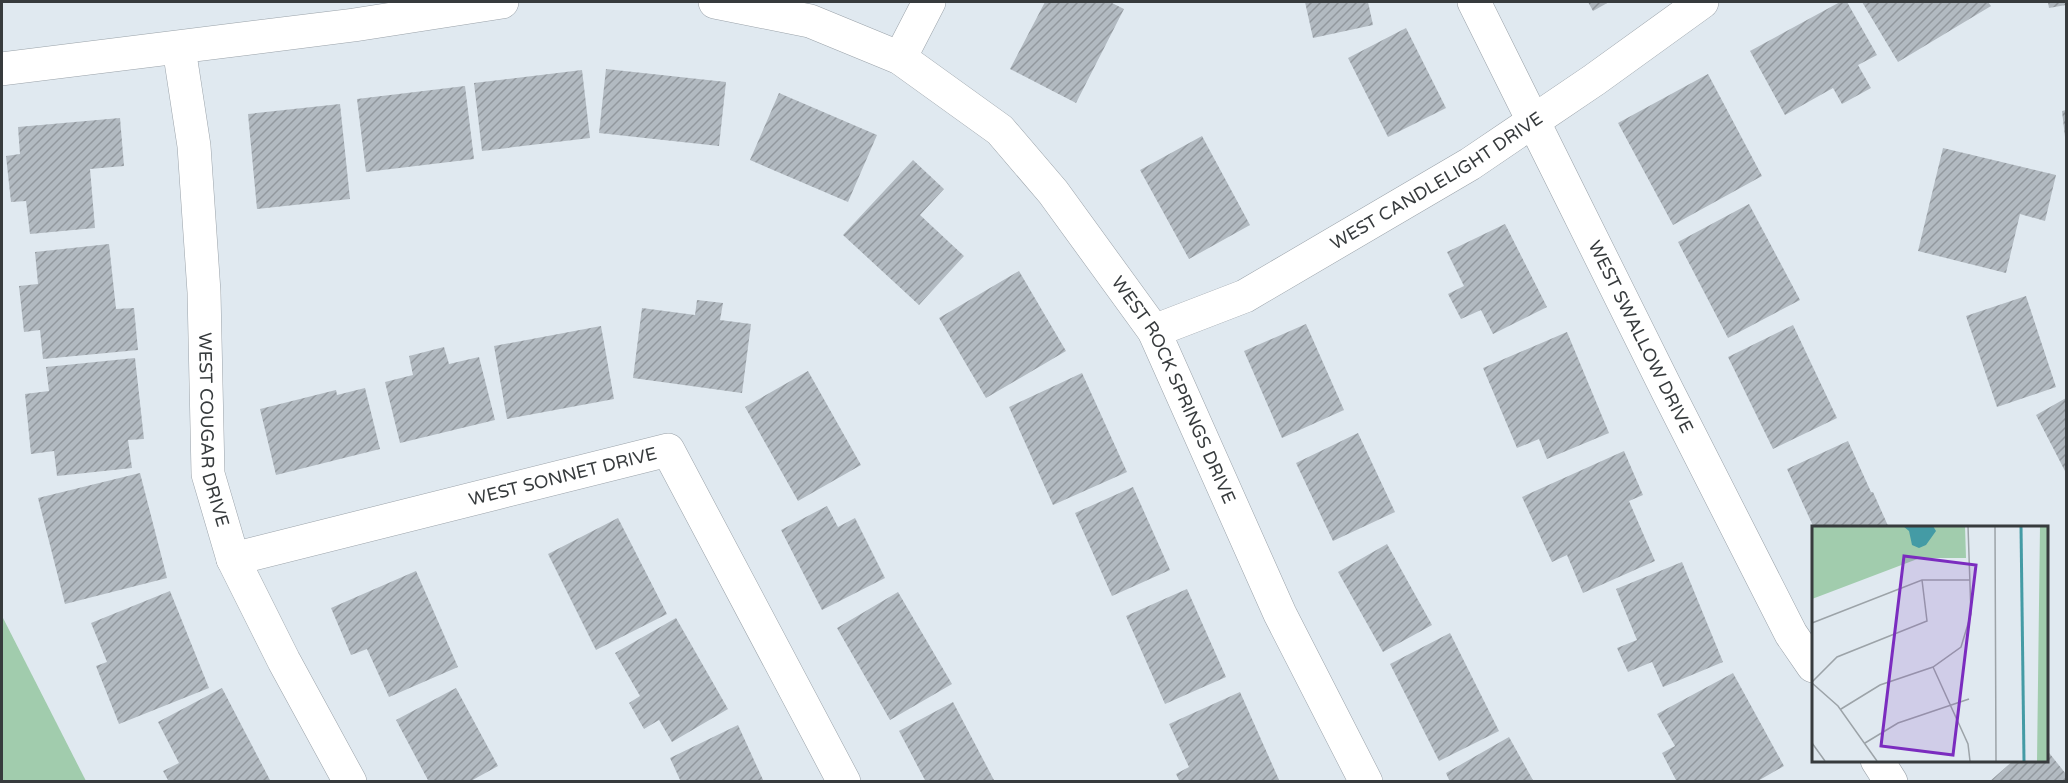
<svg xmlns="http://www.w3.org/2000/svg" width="2068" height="783" font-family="'Varela Round',sans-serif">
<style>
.green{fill:#a1ccad}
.building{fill:url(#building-hatch)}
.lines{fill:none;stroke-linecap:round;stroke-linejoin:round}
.street-casing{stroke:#9aa2a9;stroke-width:34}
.street{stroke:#fff;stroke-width:33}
.labels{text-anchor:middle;stroke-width:6;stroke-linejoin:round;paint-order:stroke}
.street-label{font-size:18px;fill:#373b3d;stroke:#fff}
.inset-river{fill:none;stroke:#449ba5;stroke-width:3}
.inset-road{fill:none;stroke:#9ca3a8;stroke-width:1.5}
.view{fill:#7b2cbf;fill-opacity:0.15;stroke:#7b2cbf;stroke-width:3}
.inset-edge{fill:none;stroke:#373b3d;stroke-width:3}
</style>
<defs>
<pattern id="building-hatch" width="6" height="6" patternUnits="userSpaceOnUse" patternTransform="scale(1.5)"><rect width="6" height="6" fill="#b2bac1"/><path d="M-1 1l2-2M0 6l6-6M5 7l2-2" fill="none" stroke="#92989e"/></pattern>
</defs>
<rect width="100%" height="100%" fill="#e0e9f0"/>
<path class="green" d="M2 616 86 781H2Z"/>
<path class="building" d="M1045 2H1110L1124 9 1076 103 1010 69Z
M1305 2H1368L1373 25 1313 38Z
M1588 2H1609L1593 11Z
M1840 2H1847L1877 55 1858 65 1871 88 1842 104 1833 88 1785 115 1750 51Z
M1862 2H1988L1991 6 1898 62Z
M2048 2H2066V5L2049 8Z
M1406 28 1446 108 1388 137 1348 58Z
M606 69 726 82 719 146 599 133Z
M582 70 590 138 482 151 474 83Z
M1708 74 1762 176 1673 225 1618 123Z
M465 86 474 159 366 172 357 99Z
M779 93 877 135 848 202 750 160Z
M340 104 350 199 257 209 248 114Z
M2066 110V137H2065L2062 111Z
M120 118 124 166 90 169 95 228 30 234 26 201 11 202 6 156 20 154 18 127Z
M1202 136 1250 225 1189 259 1140 170Z
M1943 148 2056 175 2045 221 2020 214 2006 273 1918 251Z
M913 160 944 189 920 215 964 256 919 305 843 235Z
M1749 204 1800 300 1728 338 1678 242Z
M1505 224 1547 307 1493 334 1481 310 1461 319 1448 294 1464 286 1447 252Z
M109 244 116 309 134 308 138 350 43 359 40 330 24 332 19 286 38 284 35 252Z
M1019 271 1066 351 986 398 939 318Z
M2026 296 2056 387 1997 407 1966 316Z
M697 300 723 303 720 320 751 324 742 393 633 378 642 308 695 315Z
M1306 324 1344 410 1282 438 1244 351Z
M1793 325 1837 418 1773 449 1728 357Z
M601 326 614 399 507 419 494 346Z
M1567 332 1609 433 1547 459 1539 439 1517 448 1483 368Z
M444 347 449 364 479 357 495 420 400 443 385 382 413 375 409 356Z
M135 358 144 439 128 440 132 468 57 476 54 451 31 454 25 394 49 391 46 367Z
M808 371 861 465 798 501 745 407Z
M1082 373 1127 472 1053 505 1009 407Z
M365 388 380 449 276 475 260 409 336 390 337 395Z
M2066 398V473L2036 415Z
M1358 433 1395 512 1333 541 1296 463Z
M1848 441 1871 492H1873L1889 528H1814L1787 469Z
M1624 451 1643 495 1629 501 1655 561 1583 593 1567 555 1552 562 1522 497Z
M140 473 167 578 65 604 38 498Z
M1133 487 1170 570 1112 596 1075 513Z
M827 506 838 527 855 518 885 578 822 610 781 530Z
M618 518 667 614 596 650 548 554Z
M1387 544 1432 625 1383 652 1338 572Z
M1682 562 1723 662 1663 687 1652 662 1628 672 1617 648 1637 640 1616 589Z
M416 571 458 667 389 697 367 649 351 655 331 608Z
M1187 589 1226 677 1165 704 1126 616Z
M170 591 209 688 119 724 96 666 107 662 91 623Z
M898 592 952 684 890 720 837 628Z
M676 618 728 709 672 742 659 720 644 729 629 703 640 696 615 653Z
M1450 633 1499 731 1439 761 1390 664Z
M1733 673 1784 766 1756 782H1677L1662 753 1675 746 1657 714Z
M222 688 271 782H169L163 771 179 763 158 722Z
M456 688 498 766 469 782H429L396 720Z
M1240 692 1280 782H1180L1176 774 1189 767 1169 724Z
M953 702 995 782H926L899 731Z
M738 725 764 782H681L670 758Z
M1509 737 1534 782H1450L1446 773Z
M2046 749 2066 774V782H1989L2014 760H2046Z"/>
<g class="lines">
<g class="street-casing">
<g id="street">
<path id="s1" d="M715 2 810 21 900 58 1000 130 1053 192 1154 331 1280 614 1366 782"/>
<path id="s2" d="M1474 2 1668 392 1791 634 1813 666"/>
<path id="s3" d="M179 48 194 146 204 292 208 474 233 559 284 661 350 782"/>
<path d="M900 58 929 2"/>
<path d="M2 69 354 25 502 2"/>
<path id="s4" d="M1154 331 1245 296 1470 164 1594 80 1702 2"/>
<path id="s5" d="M233 559 668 450 844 782"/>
<path d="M1877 760 1891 782"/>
</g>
</g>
<use href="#street" class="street"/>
</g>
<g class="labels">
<g class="street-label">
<text dy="6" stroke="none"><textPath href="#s4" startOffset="321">WEST CANDLELIGHT DRIVE</textPath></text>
<text dy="6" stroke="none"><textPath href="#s2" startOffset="374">WEST SWALLOW DRIVE</textPath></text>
<text dy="6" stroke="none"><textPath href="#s1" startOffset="632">WEST ROCK SPRINGS DRIVE</textPath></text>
<text dy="6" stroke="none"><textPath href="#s3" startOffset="384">WEST COUGAR DRIVE</textPath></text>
<text dy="6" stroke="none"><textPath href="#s5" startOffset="340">WEST SONNET DRIVE</textPath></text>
</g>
</g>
<g transform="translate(1812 526)">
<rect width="236" height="236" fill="#e0e9f0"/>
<path d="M0 0H153L154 32H108L0 73ZM228 0H236L235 235H225Z" fill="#a1ccad"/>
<path d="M91 0H121L124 5 114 19 107 22 100 19 97 5Z" fill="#449ba5"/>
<path class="inset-river" d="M209 0 212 235"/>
<path class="inset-road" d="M183 0 184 235M0 97 110 54H158M121 141 156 218 158 235M0 156 25 131 115 95 110 54M0 157 26 180 65 235M29 183 68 159 121 141 149 121 159 88 156 0M0 217 13 235M53 217 86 197 157 173"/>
<path class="view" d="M92 30 164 39 141 229 69 220Z"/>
<rect width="236" height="236" class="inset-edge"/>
</g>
<rect width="2068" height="783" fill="none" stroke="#373b3d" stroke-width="6"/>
</svg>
